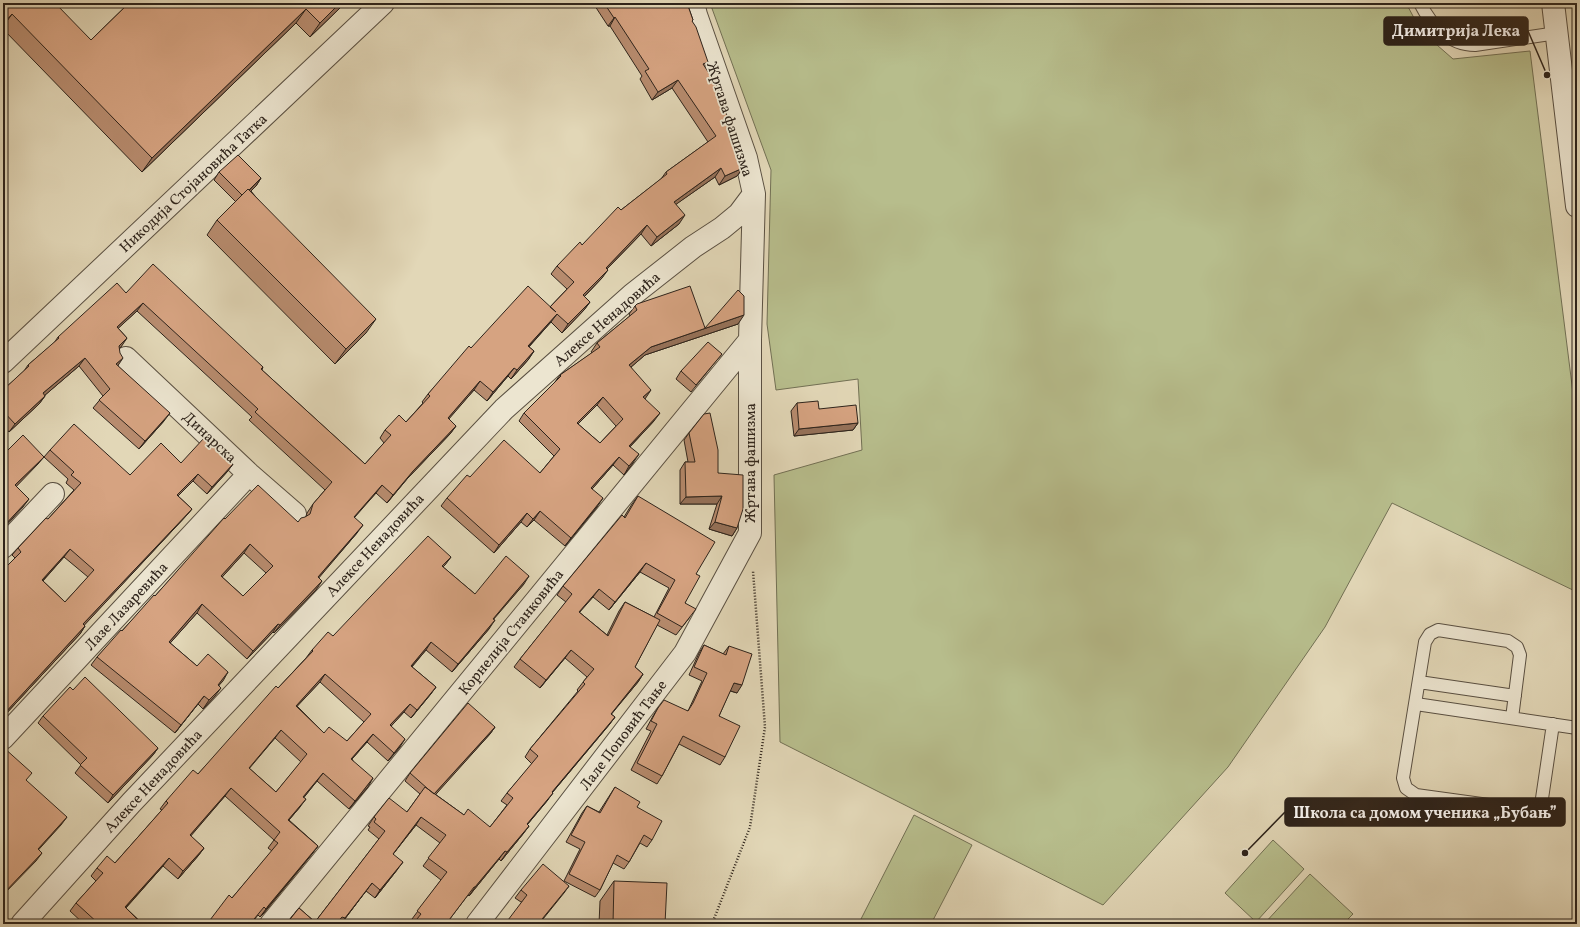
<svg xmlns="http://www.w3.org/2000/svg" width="1580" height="927" font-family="Vollkorn,serif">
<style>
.green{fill:#b7bd8c;stroke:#727054}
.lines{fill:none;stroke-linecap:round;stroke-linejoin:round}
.service-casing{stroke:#5a5042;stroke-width:14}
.minor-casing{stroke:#5a5042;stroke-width:24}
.path{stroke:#2d231b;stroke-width:2.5;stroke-dasharray:1 2;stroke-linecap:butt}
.service{stroke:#ece5d0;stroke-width:12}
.minor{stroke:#ece5d0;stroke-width:22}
.wall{fill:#b88c6f;stroke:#2d231b;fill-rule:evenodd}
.shaded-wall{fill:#96725a;stroke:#2d231b}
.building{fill:#d6a381;stroke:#2d231b;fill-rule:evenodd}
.labels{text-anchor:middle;stroke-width:3.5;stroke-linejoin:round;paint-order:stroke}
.street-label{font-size:15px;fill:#2d231b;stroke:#ece5d0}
.leader{fill:none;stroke:#2d231b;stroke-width:1.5}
.callout-dot{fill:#2d231b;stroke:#ece5d0;stroke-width:1.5}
.callout{fill:#2d231b;stroke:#2d231b;stroke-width:1.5}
.callout-label{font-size:16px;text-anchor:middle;font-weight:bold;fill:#fff}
</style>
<rect width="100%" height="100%" fill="#e2d7b7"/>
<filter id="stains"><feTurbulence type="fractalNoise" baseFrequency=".005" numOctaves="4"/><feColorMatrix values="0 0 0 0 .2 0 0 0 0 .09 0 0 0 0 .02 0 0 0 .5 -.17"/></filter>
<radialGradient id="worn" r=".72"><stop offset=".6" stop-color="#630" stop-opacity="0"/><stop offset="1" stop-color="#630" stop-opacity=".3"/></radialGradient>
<path class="green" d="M710 3H1406L1421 31 1453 59 1530 51 1577 425V592L1392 503 1325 627 1228 767 1103 905 780 742 774 475 862 450 858 379 776 390 767 324 771 170Z
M914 815 972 845 931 924H870L861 919Z
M1273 840 1304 869 1256 922 1225 893Z
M1310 874 1353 914 1343 924H1264Z"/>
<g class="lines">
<g class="service-casing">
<path id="service" d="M1420 3C1431 25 1449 45 1475 45L1557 33
M1419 682 1515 696
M1416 704 1577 728
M1512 718 1520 655 1517 647 1508 641 1438 630 1430 634 1425 642 1403 778 1406 788 1416 795 1540 812 1553 724"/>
</g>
<g class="minor-casing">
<path id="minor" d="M1553 3 1577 206
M126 358 249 474 295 514
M3 362 383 3
M3 547 53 494
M3 738 249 474
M22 924 131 803 504 409 632 295 693 247 722 228 739 214 754 194
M271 924 750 340
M477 924 685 653 750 533V340L754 194 746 158 696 15 693 3"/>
</g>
<path class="path" d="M712 924 750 827 765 727 753 571"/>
<use href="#service" class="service"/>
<use href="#minor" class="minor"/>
</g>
<path class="wall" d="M3 3 91 40 129 3 341 7 310 37 296 23 142 172 3 29Z
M593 3H687L693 20 692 21 705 67 743 168 737 176 719 185 715 177 676 204 679 224 651 246 641 234 607 269 602 278 584 297 590 302 584 310 562 333 551 322 529 347 534 351 528 360 511 379 508 376 487 401 474 390 448 419 456 426 450 434 407 479 387 503 376 493 354 517 357 533 318 578 316 590 274 633 273 632 247 659 197 613 170 643 197 666 223 681 219 685 215 696 203 709 198 704 175 733 91 665 97 657 155 596 225 519 298 522 306 517 307 513 313 504 325 490 249 420 252 417 137 311 118 328 127 338 119 348 118 366 164 421 139 449 93 408 103 396 79 366 45 395V396L39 404 9 432 3 425V390L24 371 28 365 54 343 58 337 126 293 263 367 262 370 365 464 384 443 380 438 385 430 406 422 423 403 422 402 428 394 471 348 550 307 567 289 551 274 557 266 582 245 621 210 661 179 666 172 708 142 672 88 652 100 640 79 642 76 610 26H608ZM244 553 266 573 243 596 222 577Z
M219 172 261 178 256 186 251 191 366 333 335 364 207 235 217 220 236 202 214 180Z
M635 306 705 328 738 324 645 355 631 367 654 421 630 447 633 463 624 475 613 465 592 489 597 507 565 546 534 520 527 527 521 522 494 553 441 506 447 498 470 477 540 473 554 456 519 421 524 413 555 382 560 375 592 353 591 352 597 343 630 316 629 314ZM597 405 616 426 600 443 578 424Z
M722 354 716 361 691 392 676 379 681 371Z
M797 403 819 409 858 423 853 430 794 436 791 411Z
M689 433 718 473 737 528 732 536 709 529 717 504H680V470L685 462H688L684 440Z
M50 450 130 475 181 463 233 464 227 472 207 494 193 481 178 496 192 509 186 516 84 625 85 626 80 634 3 717V570L15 558 12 555 18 548 48 519 74 490 66 483 68 479 44 457ZM64 557 88 577 65 602 43 581Z
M638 496 696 574 685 603 690 617 676 635 657 625 635 667 643 674 638 682 611 714 615 717 609 725 552 793 547 801 527 825 529 826 523 834 501 861 499 859 469 896 468 895 446 924H413L415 921 412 919 441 880 423 866 440 843 416 825 393 854 397 870 375 898 366 891 341 924H286L299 908 315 922 379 839 368 830 370 827 368 826 374 817 407 812 420 794 405 781 410 773 495 727 490 734 435 794 464 815 490 827 507 805 501 801 507 793 532 764 525 757 530 749 578 691 577 690 587 677 565 658 540 688 514 667 520 659 566 602 557 595 563 586 624 517 632 504ZM640 572 669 588 654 617 625 602 619 611 607 635 579 612 593 597 609 610Z
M451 557 443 567 475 594 524 584 493 619 489 629 452 672 426 650 412 667 436 687 430 695 411 718 404 712 391 726 400 747 388 761 367 742 352 759 368 787 349 809 317 781 304 797 300 807 289 820 318 846 312 854 263 914 260 917 258 915 251 924H207L232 898 272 851 268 848 274 840 225 796 190 836 204 848 198 856 178 879 163 866 126 908 143 924H84L70 911 76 903 96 881 91 876 97 868 115 863 162 810 160 809 166 801 198 774 306 658 312 650 333 636ZM320 682 364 722 347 741 324 733 297 706ZM275 738 301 762 276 792 249 768Z
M704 645 723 654 729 646 737 693 730 691 719 716 725 757 720 765 679 744 662 776 657 784 631 770 651 731 646 729 653 716 658 708 688 711 702 681 689 675 699 653Z
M73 690 158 748 153 755 108 803 75 773 81 765 38 723 43 716Z
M615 787 637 807 652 840 647 847 640 843 629 862 624 869 613 863 600 890 595 897 564 881 580 849 566 842 582 813 587 806 599 812Z
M614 881 665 924H599L600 901Z
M521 890 564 893 521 902 515 898Z"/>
<path class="shaded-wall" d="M340 3H344L341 7 310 37 320 23Z
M306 9 296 23 142 172 152 158Z
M12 14 3 27V24Z
M615 17 610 26H608L614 18Z
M708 62 702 71 703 64Z
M678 80 672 88 652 100 658 92Z
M721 168 715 177 668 210 674 202Z
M743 168 737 176 719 185 725 176Z
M261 178 256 186 238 204 244 196Z
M685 215 679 224 651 246 657 237Z
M647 225 641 234 600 276 606 268Z
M608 270 602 278 577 304 583 295Z
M590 302 584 310 562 333 568 324Z
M143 303 137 311 111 335 117 327Z
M557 314 551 322 522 354 528 346Z
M744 315 738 324 645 355 623 374 629 365 651 347Z
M376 319 366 333 335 364 346 349Z
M127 338 121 347 113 354 119 346Z
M534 351 528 360 511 379 517 370Z
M85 358 79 366 37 402 43 393Z
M123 358 117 367 116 364Z
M514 368 508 376 487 401 493 392Z
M480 381 474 390 442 427 448 418Z
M651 390 645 399 637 406 643 397Z
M45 396 39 404 9 432 15 424Z
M603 397 597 405 571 431 577 423Z
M170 413 164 421 139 449 145 441Z
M660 413 654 421 623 454 629 446Z
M858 423 853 430 794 436 799 429Z
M456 426 450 434 407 479 387 503 393 495 413 471Z
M639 454 633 463 624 475 629 466Z
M44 457 38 464 10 493 15 485Z
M619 457 613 465 586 496 591 488Z
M233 464 227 472 207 494 212 487Z
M198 474 193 481 171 503 177 495Z
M382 485 376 493 348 525 354 517Z
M722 496 717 504H680L686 497Z
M603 498 597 507 565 546 571 538Z
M29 499 23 507 3 529V527Z
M192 509 186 516 78 632 83 624Z
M540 511 534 520 527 527 533 519Z
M527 513 521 522 494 553 499 545Z
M715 522 737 528 732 536 709 529Z
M363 525 357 533 312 586 318 577Z
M250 544 244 553 215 585 221 576Z
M70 549 64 557 36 588 42 580Z
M451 557 445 565 436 574 442 566Z
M646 563 640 572 609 610 615 602Z
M529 576 524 584 487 627 493 619Z
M322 581 316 590 274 633 280 625Z
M599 589 593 597 573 620 579 612Z
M202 604 197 613 164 650 169 642Z
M495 620 489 629 452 672 458 664Z
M278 624 273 632 247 659 253 651Z
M85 626 80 634 3 717V715Z
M431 642 426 650 405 674 411 666Z
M571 650 565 658 540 688 546 680Z
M228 672 223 681 212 693 218 685Z
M325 674 320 682 290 714 296 706Z
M643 674 638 682 605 722 611 714Z
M734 683 742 685 737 693 728 690Z
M436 687 430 695 411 718 417 710Z
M221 688 215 696 203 709 209 700Z
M204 696 198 704 175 733 181 725Z
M410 704 404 712 384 734 390 725Z
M615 717 609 725 546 800 552 792Z
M495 727 490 734 429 802 434 794Z
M281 730 275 738 243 776 249 768Z
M373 734 367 742 345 767 351 759Z
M405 739 400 747 388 761 394 753Z
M158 748 153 755 108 803 113 795Z
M323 773 317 781 298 805 303 797Z
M373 778 368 787 349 809 355 801Z
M231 788 225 796 184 844 190 835Z
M553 793 547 801 521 832 527 824Z
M306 799 300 807 282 828 288 820Z
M67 817 61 825 32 857 38 849Z
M421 817 416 825 387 862 393 854Z
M529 826 523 834 501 861 507 852Z
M318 846 312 854 263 914 260 917 266 909Z
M204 848 198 856 178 879 183 871Z
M505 851 499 859 469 896 475 887Z
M42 853 36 861 3 895V894L7 889Z
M169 858 163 866 119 915 125 907Z
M403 862 397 870 375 898 380 890Z
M372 883 366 891 341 924 345 918Z
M569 886 564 893 539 924H538Z"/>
<path class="building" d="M3 3H55L91 40 129 3H340L320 23 306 9 152 158 12 14 3 24Z
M604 3H687L693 20 692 21 696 27 708 62 703 64 716 84 740 153 743 168 725 176 721 168 674 202 685 215 657 237 647 225 606 268 608 270 583 295 590 302 568 324 557 314 528 346 534 351 517 370 514 368 493 392 480 381 448 418 456 426 413 471 393 495 382 485 354 517 363 525 318 577 322 581 280 625 278 624 253 651 202 604 169 642 197 666 208 654 228 672 218 685 221 688 209 700 204 696 181 725 97 657 121 630 122 631 154 595 155 596 224 518 225 519 258 485 298 522 301 518 305 517 310 514 313 504 332 482 255 412 258 409 143 303 117 327 127 338 119 346 120 353 123 358 116 364 170 413 145 441 99 400 110 389 85 358 43 393 45 396 15 424 3 411V390L29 366 28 365 59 338 58 337 117 283 126 293 153 264 263 367 261 369 365 464 391 435 385 430 399 415 406 422 430 396 428 394 469 346 471 348 528 286 556 312 550 307 574 282 557 266 580 242 582 245 618 207 621 210 667 174 666 172 716 136 678 80 658 92 645 71 649 69 615 17 614 18ZM250 544 273 566 243 596 221 576Z
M238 155 261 178 249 190 248 189 242 195 219 172Z
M248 189 376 319 346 349 217 220Z
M690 286 705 328 738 290 744 296V315L651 347 629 365 651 390 643 397 660 413 629 446 639 454 629 466 619 457 591 488 603 498 571 538 540 511 533 519 527 513 499 545 447 498 467 475 470 477 504 440 540 473 560 449 524 413 561 376 560 375 600 347 597 343 637 310 635 306 637 304ZM603 397 623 419 600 443 577 423Z
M708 342 722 354 696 385 681 371Z
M818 401 819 409 856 405 858 423 799 429 797 403Z
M710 413 718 450V473L743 475V509L737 528 715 522 722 496 686 497 685 462H695L689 433 704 414Z
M74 424 130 475 161 443 181 463 204 438 233 464 212 487 198 474 177 495 192 509 83 624 85 626 3 715V669L6 665 3 663V570L21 552 18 548 46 518 48 519 81 483 71 475 74 472 50 450ZM70 549 94 570 65 602 42 580Z
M23 435 44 457 15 485 29 499 3 527V455Z
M638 496 715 542 696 574 700 576 685 603 696 609 682 627 657 613 675 580 646 563 615 602 599 589 579 612 608 636 625 602 660 620 635 667 643 674 611 714 615 717 552 792 553 793 527 824 529 826 507 852 505 851 475 887H474L446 924H413L421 914 417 911 447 872 428 858 446 835 421 817 393 854 403 862 380 890 372 883 345 918 342 917 336 924H288L287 923 299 908 315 922 385 831 374 822 376 819 374 817 389 798 407 812 425 787 464 815 468 809 490 827 513 798 507 793 538 756 530 749 585 684 583 682 594 669 571 650 546 680 520 659 572 594 563 586 622 515 625 518Z
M428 536 451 557 442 566 475 594 506 556 529 576 493 619 495 620 458 664 431 642 411 666 436 687 417 710 410 704 390 725 405 739 394 753 373 734 351 759 373 778 355 801 323 773 303 797 306 799 288 820 318 846 268 906 266 909 264 907 250 924H207L229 895 232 898 278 843 274 840 280 832 231 788 190 835 204 848 183 871 169 858 125 907 142 924H99L76 903 103 873 97 868 107 856 115 863 168 803 166 801 193 770 198 774 276 686 278 688 313 651 312 650 328 632 333 636ZM325 674 371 714 347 741 329 727 324 733 296 706ZM281 730 307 754 276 792 249 768Z
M704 645 726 655 729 646 752 654 742 685 734 683 719 716 740 726 725 757 683 736 662 776 637 763 657 724 651 721 658 708 664 700 688 711 693 703 707 673 694 667Z
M85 677 158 748 113 795 80 765 87 758 43 716 70 687 73 690Z
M468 703 495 727 434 794 428 789 410 773Z
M3 747 32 773 26 780 67 817 38 849 42 853 3 894Z
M615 787 640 802 637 807 662 821 652 840 644 835 629 862 617 855 600 890 569 874 585 842 571 835 587 806 600 813Z
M543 864 569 886 538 924H505L527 895 521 890Z
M614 881 667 883 665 924H613Z"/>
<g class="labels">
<g class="street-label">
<text transform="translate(730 119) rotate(72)" y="5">Жртава фашизма</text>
<text transform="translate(193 183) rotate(-43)" y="5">Никодија Стојановића Татка</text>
<text transform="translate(607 319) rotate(-41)" y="5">Алексе Ненадовића</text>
<text transform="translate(210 437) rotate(43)" y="5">Динарска</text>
<text transform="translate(750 463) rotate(-90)" y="5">Жртава фашизма</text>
<text transform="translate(375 545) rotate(-47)" y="5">Алексе Ненадовића</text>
<text transform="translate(126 606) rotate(-47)" y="5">Лазе Лазаревића</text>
<text transform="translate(511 632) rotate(-51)" y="5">Корнелија Станковића</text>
<text transform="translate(623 735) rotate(-53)" y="5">Лале Поповић Тање</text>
<text transform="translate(153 781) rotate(-47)" y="5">Алексе Ненадовића</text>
</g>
</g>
<path class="leader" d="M1547 75L1528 31M1245 853L1285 812"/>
<g class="callout-dot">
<circle cx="1547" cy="75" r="4"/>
<circle cx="1245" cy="853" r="4"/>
</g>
<g class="callout">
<rect x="1384" y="17" width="144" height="28" rx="4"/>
<rect x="1285" y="798" width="280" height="28" rx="4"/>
</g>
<g class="callout-label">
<text x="1456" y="36">Димитрија Лека</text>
<text x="1425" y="818">Школа са домом ученика „Бубањ”</text>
</g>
<rect width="1580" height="927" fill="none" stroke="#e2d7b7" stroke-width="16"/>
<rect x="4" y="4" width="1572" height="919" fill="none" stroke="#2d231b" stroke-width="2"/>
<rect x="8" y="8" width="1564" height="911" fill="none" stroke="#2d231b"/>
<rect width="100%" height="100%" filter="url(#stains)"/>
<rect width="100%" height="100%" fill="url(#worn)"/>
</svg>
